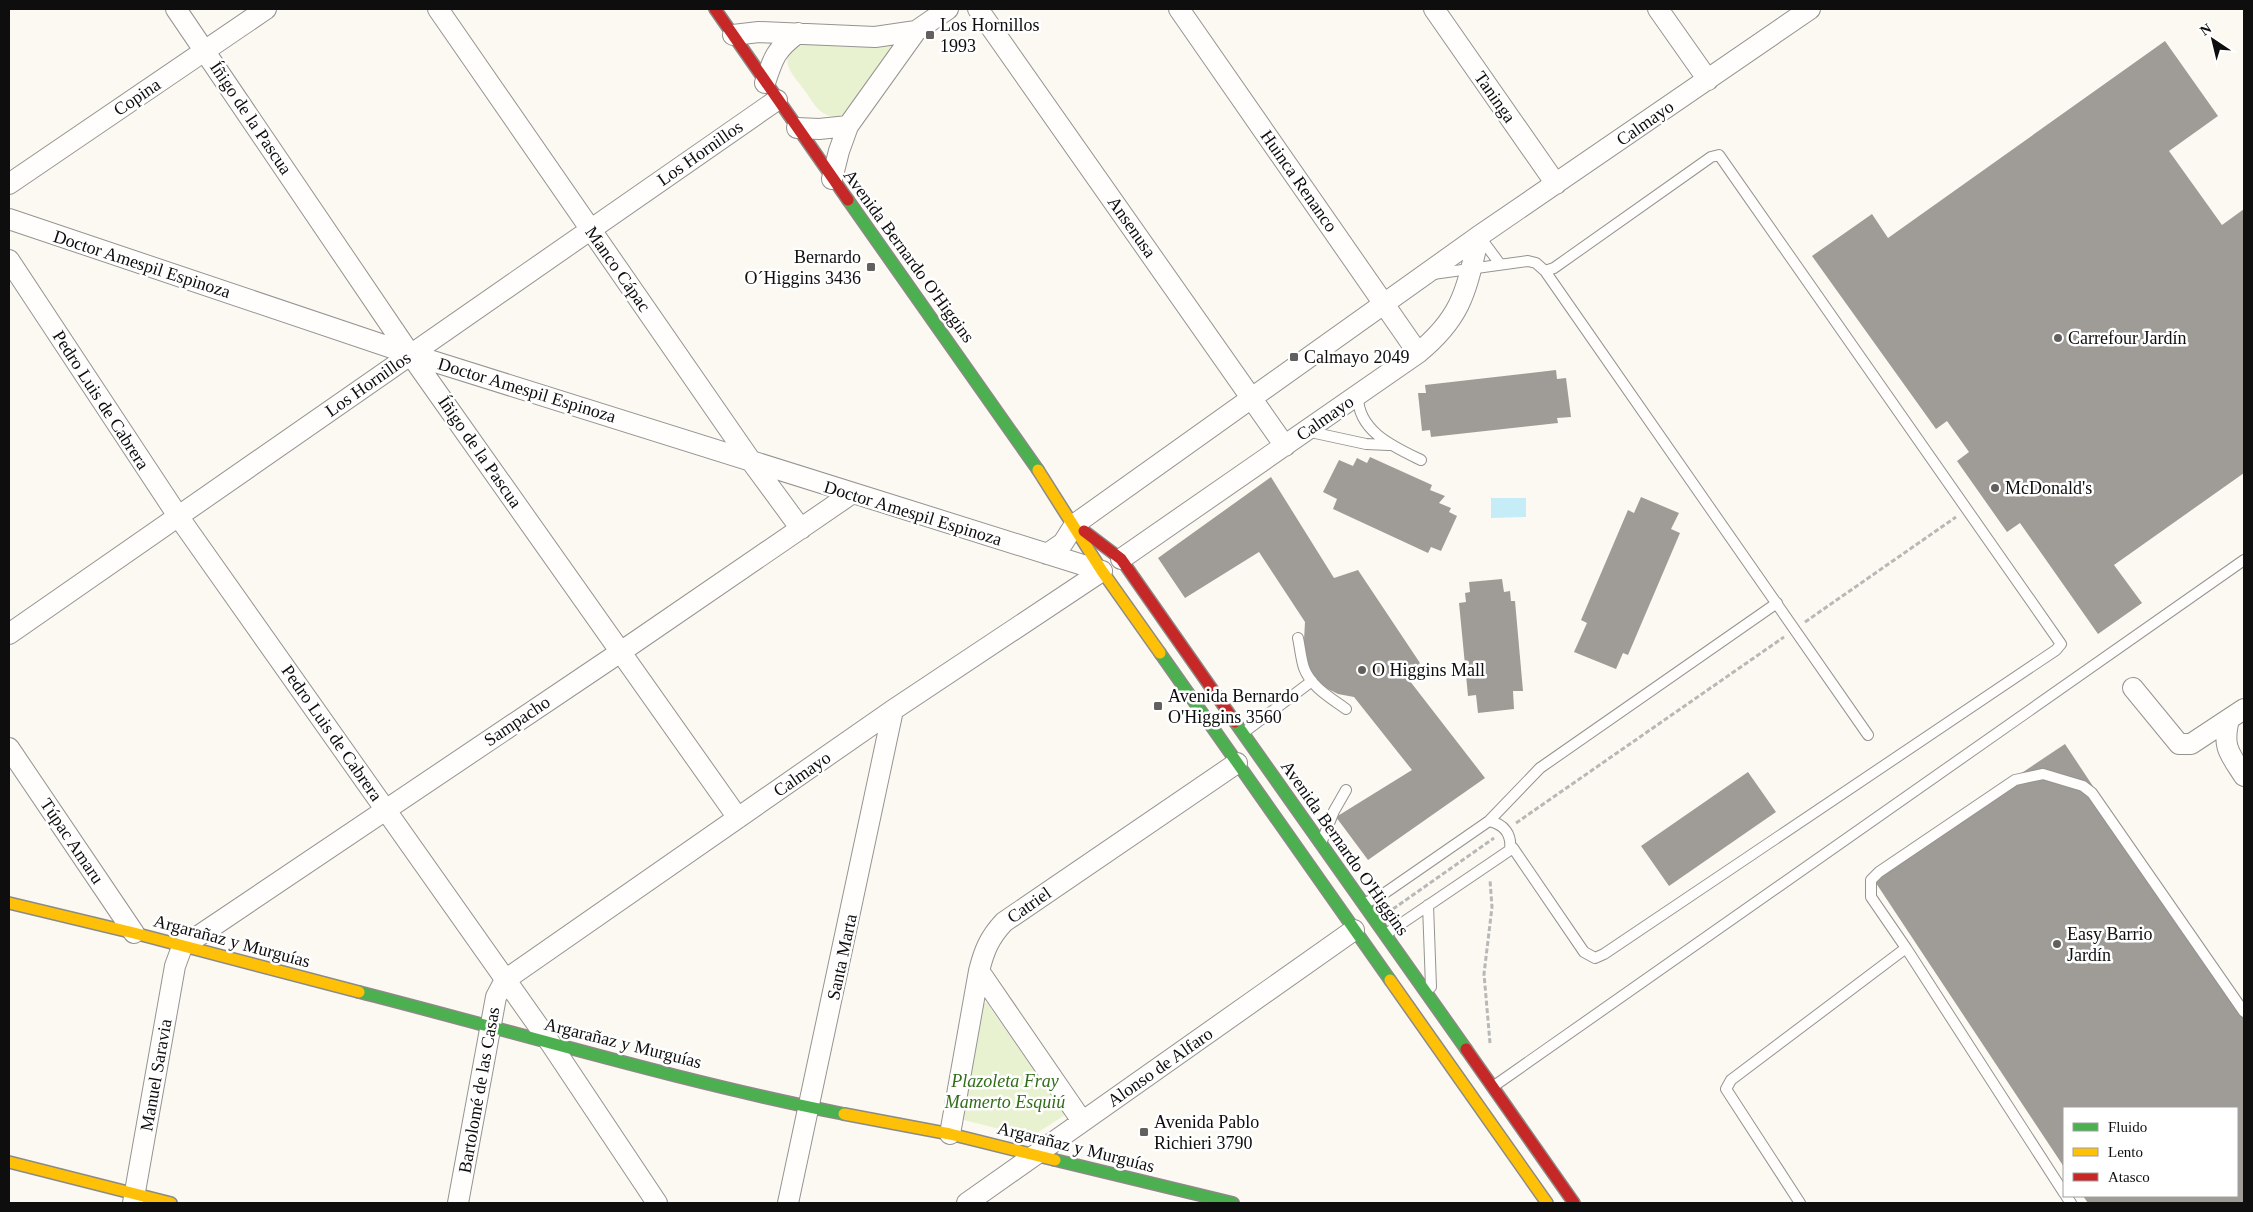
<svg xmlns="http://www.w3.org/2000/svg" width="2253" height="1212" font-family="Georgia,serif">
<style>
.green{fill:#e8f2d0}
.water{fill:#c6ecf8}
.building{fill:#9f9c98}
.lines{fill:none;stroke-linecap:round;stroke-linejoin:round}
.lane-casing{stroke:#959491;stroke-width:12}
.street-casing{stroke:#959491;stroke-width:22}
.fast-casing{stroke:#8c8a87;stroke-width:14}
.slow-casing{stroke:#8c8a87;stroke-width:14}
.jam-casing{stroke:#8c8a87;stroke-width:14}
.path{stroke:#b8b8b6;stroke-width:3;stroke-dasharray:5 2.5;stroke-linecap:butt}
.lane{stroke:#fffefd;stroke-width:10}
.street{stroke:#fffefd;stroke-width:20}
.fast{stroke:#4caf50;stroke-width:11}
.slow{stroke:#ffc107;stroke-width:11}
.jam{stroke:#c62828;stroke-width:11}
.poi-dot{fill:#61605e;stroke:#fff;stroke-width:2}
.labels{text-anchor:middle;stroke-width:5;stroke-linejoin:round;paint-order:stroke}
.poi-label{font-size:18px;fill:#0e0e0e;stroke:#fff;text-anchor:start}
.street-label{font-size:18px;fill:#0e0e0e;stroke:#fff}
.park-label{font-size:18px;font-style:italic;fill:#316c18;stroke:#fff}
</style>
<rect width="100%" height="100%" fill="#fcf9f2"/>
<path class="green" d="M898 39 903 40 843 118C820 117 817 108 805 91 800 84 790 73 788 65 783 34 832 46 848 47 864 47 882 42 898 39Z
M982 1003H987L1065 1115 1031 1137 964 1120Z"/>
<path class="water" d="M1491 498H1526V517L1491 518Z"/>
<path class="building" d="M2165 41 2218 116 2169 151 2222 225 2244 209V473L2114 565 2142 603 2098 634 2020 523 2007 532 1957 461 1969 452 1947 421 1936 429 1812 256 1872 214 1888 238Z
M1556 370 1557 379 1566 378 1571 417 1557 418 1558 423 1431 437 1430 430 1422 431 1418 393H1426L1425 385Z
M1370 457 1432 485 1430 490 1445 496 1439 503 1451 508 1449 512 1457 516 1441 551 1431 547 1428 553 1333 509 1337 499 1323 492 1339 460 1353 466 1357 458 1367 463Z
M1271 477 1334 578 1358 570 1420 663 1406 676 1485 778 1368 860 1336 817 1412 770 1354 697 1338 694 1322 686 1305 663 1304 640 1305 622 1259 552 1185 598 1158 558Z
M1641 497 1679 513 1671 529 1680 533 1628 655 1623 653 1616 669 1574 652 1587 623 1581 620 1628 510 1634 513Z
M1502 579 1504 592 1510 591 1511 601H1515L1523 691H1513L1514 709 1478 713 1476 695 1468 696 1459 603 1466 602 1465 593 1470 592 1469 582Z
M2065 744 2244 1014V1203H2088L2083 1196H2237V1108H2064V1167L1870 874Z
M1748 772 1776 812 1669 886 1641 846Z"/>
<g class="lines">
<g class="lane-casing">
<path id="lane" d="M1480 237 1500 264
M1433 274 1528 261 1536 263 1545 271 1868 735
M1358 395C1357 431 1394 447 1421 460
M1306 431 1366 444 1389 445
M1298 638C1300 647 1301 659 1304 668 1311 687 1331 698 1346 709
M1243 733 1312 681
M1489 821C1504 824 1512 834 1510 850
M1322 841 1334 811 1346 790
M1365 903 1382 895 1489 821 1540 768 1777 603
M1428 905 1431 987
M1386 934 1513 848 1584 952 1595 958 1604 954 2056 650 2061 644 1719 155 1711 157 1554 268 1545 271
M1906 948 1871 897V880L1879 872 2015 780 2043 774 2083 786 2092 793 2244 1012
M1494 1086 2244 560
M2066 1196 2071 1203
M1800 1203 1726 1089 1731 1080 1906 948 2064 1193"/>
</g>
<g class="street-casing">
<path id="street" d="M176 9 410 354 738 818
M438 9 751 461 801 529
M978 9 1285 446
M1179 9 1418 353
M1434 9 1556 184
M1658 9 1708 80
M733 35 759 32 875 37 916 31
M765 83C773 58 776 49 798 33
M797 128 819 129 848 126
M832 179 839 151 848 126 916 31 948 9
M9 184 266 9
M9 219 410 354 1102 571
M9 260 178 516 551 1044 657 1203
M1047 554 1063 543 1075 524 1479 236 1810 9
M1121 559 1418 353C1463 316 1466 290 1479 236
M9 634 777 100
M2133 688 2179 744H2191L2244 709
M2229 719C2222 747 2229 753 2244 776
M9 748 134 933
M979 971 1082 1121
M950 1134 979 971C984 951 989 938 1004 922L1237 763
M133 1203 175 966 182 947 622 651 851 494
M458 1203 496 997 505 980 893 710 1102 571
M788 1203 893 710
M967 1203 1354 930"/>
</g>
<g class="fast-casing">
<path id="fast" d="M848 200 1038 470
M1160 653 1390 980
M1235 722 1466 1049
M359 992C520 1033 681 1082 844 1114
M1055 1160 1233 1203"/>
</g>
<g class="slow-casing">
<path id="slow" d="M1038 470 1102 571 1160 653
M9 903 134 933 359 992
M1390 980 1547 1203
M844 1114 950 1134 1055 1160
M9 1162 171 1203"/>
</g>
<g class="jam-casing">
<path id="jam" d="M715 9 848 200
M1084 531 1121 559 1235 722
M1466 1049 1574 1203"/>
</g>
<path class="path" d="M1805 622 1956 517
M1516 823 1784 637
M1393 909 1494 838
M1490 1043 1484 974 1492 907 1490 880"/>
<use href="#lane" class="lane"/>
<use href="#street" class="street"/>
<use href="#fast" class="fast"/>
<use href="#slow" class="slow"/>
<use href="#jam" class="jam"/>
</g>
<g class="poi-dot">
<rect x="925" y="30" width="10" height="10" rx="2.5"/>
<rect x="866" y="262" width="10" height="10" rx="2.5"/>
<circle cx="2058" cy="338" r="5"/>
<rect x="1289" y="352" width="10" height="10" rx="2.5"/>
<circle cx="1995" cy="488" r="5"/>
<circle cx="1362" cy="670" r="5"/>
<rect x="1153" y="701" width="10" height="10" rx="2.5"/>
<circle cx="2057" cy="944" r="5"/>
<rect x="1139" y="1127" width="10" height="10" rx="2.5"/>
</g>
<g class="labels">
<g class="poi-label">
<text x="940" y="31">Los Hornillos<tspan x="940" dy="21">1993</tspan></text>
<text x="861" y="263" text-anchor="end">Bernardo<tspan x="861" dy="21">O´Higgins 3436</tspan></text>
<text x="2068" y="344">Carrefour Jardín</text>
<text x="1304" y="363">Calmayo 2049</text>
<text x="2005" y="494">McDonald's</text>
<text x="1372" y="676">O Higgins Mall</text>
<text x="1168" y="702">Avenida Bernardo<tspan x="1168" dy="21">O'Higgins 3560</tspan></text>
<text x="2067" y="940">Easy Barrio<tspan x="2067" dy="21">Jardín</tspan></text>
<text x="1154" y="1128">Avenida Pablo<tspan x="1154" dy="21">Richieri 3790</tspan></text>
</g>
<g class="street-label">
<text transform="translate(137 97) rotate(-34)" y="6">Copina</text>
<text transform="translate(1495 97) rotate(55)" y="6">Taninga</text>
<text transform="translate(251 118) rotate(56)" y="6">Íñigo de la Pascua</text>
<text transform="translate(1645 123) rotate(-35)" y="6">Calmayo</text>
<text transform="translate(700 153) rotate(-35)" y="6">Los Hornillos</text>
<text transform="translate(1299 181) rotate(55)" y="6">Huinca Renanco</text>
<text transform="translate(1132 227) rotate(55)" y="6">Ansenusa</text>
<text transform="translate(909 256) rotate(54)" y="6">Avenida Bernardo O'Higgins</text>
<text transform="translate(142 264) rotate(18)" y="6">Doctor Amespil Espinoza</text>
<text transform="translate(618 269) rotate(55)" y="6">Manco Cápac</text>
<text transform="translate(368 384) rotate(-35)" y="6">Los Hornillos</text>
<text transform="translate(527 390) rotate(17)" y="6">Doctor Amespil Espinoza</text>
<text transform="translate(101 400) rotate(57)" y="6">Pedro Luis de Cabrera</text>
<text transform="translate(1325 418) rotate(-35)" y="6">Calmayo</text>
<text transform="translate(480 452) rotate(55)" y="6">Íñigo de la Pascua</text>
<text transform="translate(913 513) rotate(17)" y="6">Doctor Amespil Espinoza</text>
<text transform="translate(517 721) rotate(-34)" y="6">Sampacho</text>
<text transform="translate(332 733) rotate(55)" y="6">Pedro Luis de Cabrera</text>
<text transform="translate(802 774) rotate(-35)" y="6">Calmayo</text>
<text transform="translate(72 841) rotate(56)" y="6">Túpac Amaru</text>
<text transform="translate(1345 848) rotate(55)" y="6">Avenida Bernardo O'Higgins</text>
<text transform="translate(1029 905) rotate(-35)" y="6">Catriel</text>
<text transform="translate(232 941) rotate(15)" y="6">Argarañaz y Murguías</text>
<text transform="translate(842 957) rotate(-78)" y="6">Santa Marta</text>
<text transform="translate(623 1043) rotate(14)" y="6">Argarañaz y Murguías</text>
<text transform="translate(1160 1067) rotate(-35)" y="6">Alonso de Alfaro</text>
<text transform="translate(156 1075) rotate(-80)" y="6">Manuel Saravia</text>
<text transform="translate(479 1090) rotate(-80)" y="6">Bartolomé de las Casas</text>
<text transform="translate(1076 1147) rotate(14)" y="6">Argarañaz y Murguías</text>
</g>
<g class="park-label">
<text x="1005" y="1087">Plazoleta Fray<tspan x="1005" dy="21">Mamerto Esquiú</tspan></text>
</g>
</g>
<rect width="2253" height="1212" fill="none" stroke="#0e0e0e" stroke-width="20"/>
<rect x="2063" y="1107" width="175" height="90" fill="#ffffff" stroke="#9f9f9f"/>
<rect x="2073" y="1123" width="25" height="8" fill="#4caf50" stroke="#9f9f9f"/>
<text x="2108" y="1132" font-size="15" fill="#0e0e0e">Fluido</text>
<rect x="2073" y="1148" width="25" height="8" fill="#ffc107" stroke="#9f9f9f"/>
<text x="2108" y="1157" font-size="15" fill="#0e0e0e">Lento</text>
<rect x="2073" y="1173" width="25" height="8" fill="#c62828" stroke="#9f9f9f"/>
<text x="2108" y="1182" font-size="15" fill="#0e0e0e">Atasco</text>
<g transform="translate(2213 40) rotate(325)" stroke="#ffffff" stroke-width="4" paint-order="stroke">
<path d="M0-4L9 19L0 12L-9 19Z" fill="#0e0e0e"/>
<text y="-8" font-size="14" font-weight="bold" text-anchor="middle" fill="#0e0e0e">N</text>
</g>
</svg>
